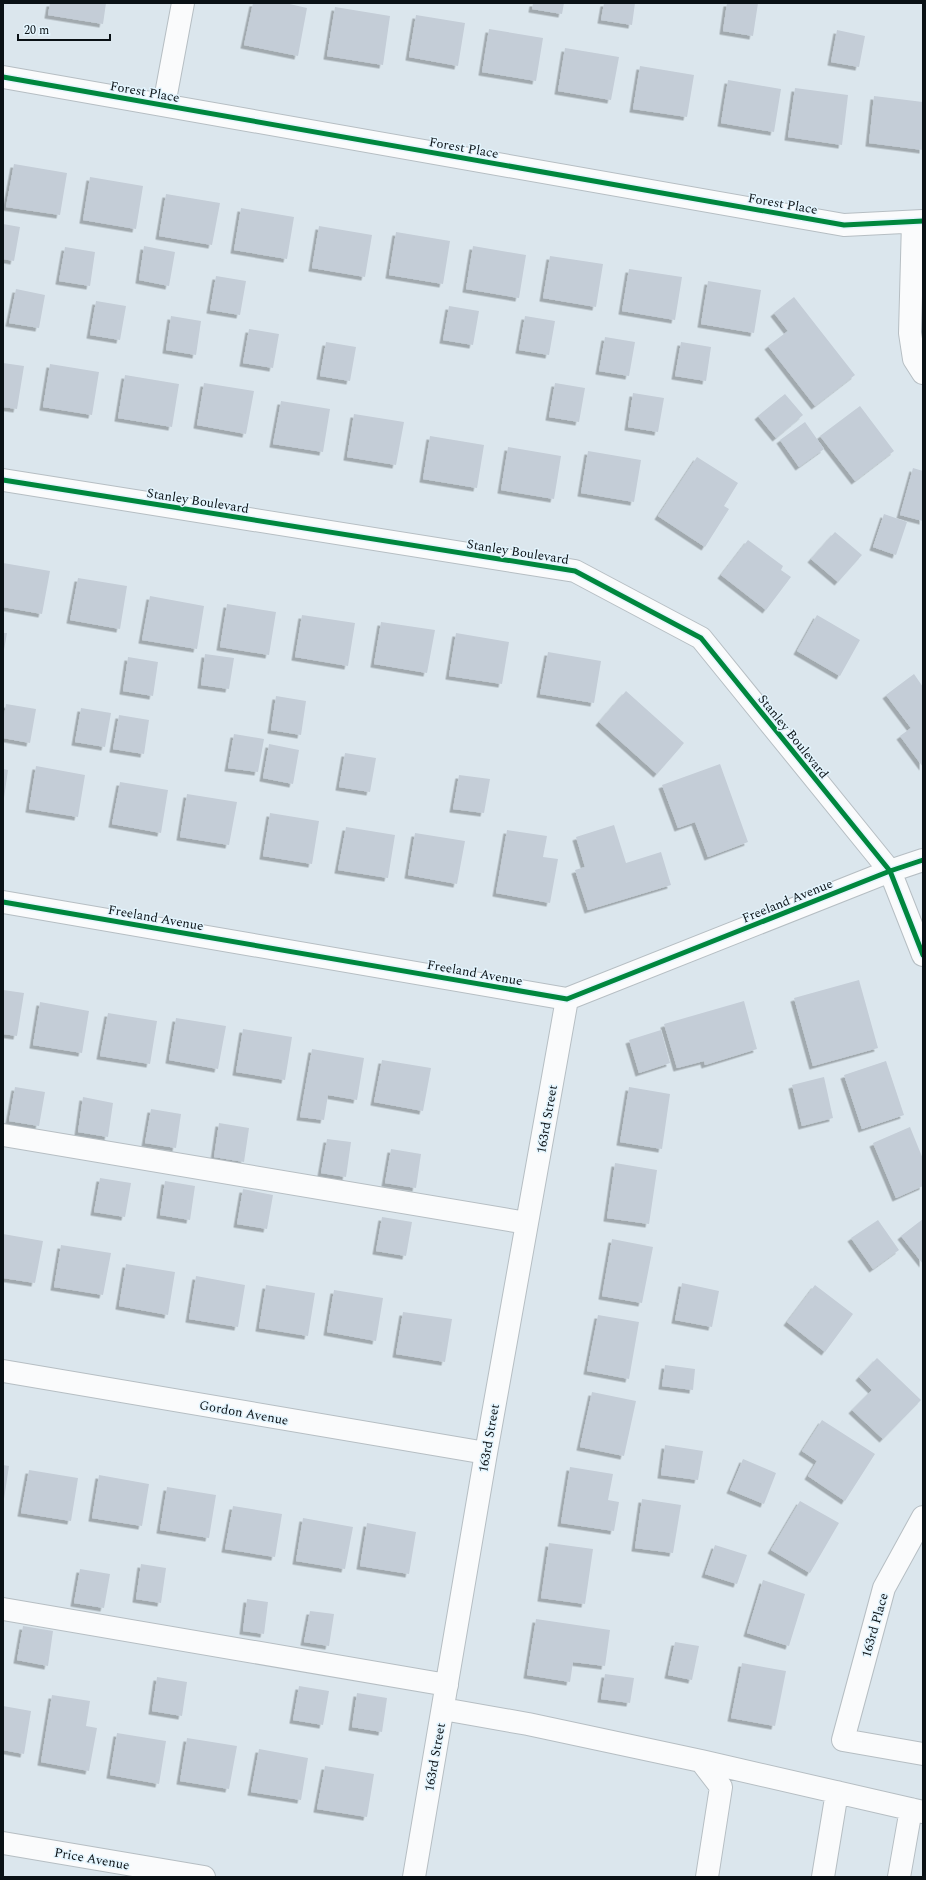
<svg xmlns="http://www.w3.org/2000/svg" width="926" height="1880" font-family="Spectral,serif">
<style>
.building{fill:#c4cdd7;filter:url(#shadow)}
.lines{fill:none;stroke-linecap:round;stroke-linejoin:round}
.minor-casing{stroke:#b6bec3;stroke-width:24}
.minor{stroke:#fafbfc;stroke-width:22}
.cycleway-casing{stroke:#e4f5fe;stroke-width:8}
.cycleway{stroke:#00873e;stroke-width:5}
.labels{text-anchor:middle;stroke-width:3;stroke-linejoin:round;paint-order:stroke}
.street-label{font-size:13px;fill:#0a1115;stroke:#e4f5fe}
</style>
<defs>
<filter id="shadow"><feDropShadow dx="-3.5" dy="3.5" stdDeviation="0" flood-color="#0004"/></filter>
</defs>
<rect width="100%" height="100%" fill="#dbe6ed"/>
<path class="building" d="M50 3H106L103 24 48 15Z
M253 3H285L307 8 298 56 244 45Z
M533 3H564L562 14 532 9Z
M604 3H635L632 25 601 20Z
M727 3H758L753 36 723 31Z
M335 7 390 16 383 65 327 56Z
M416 15 465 23 458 66 409 57Z
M489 29 543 38 536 81 482 72Z
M837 30 865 36 859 67 831 62Z
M565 48 619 57 611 100 558 91Z
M640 66 694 75 687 117 633 109Z
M728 80 781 89 774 132 721 123Z
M795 88 848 95 842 145 788 137Z
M874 96 923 102V150L869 143Z
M14 164 67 173 60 215 6 207Z
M90 177 143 186 136 229 83 220Z
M166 194 220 203 212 245 159 236Z
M241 208 294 217 287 259 234 250Z
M3 224 20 227 14 261 3 259Z
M319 226 372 235 365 277 312 268Z
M396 232 450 241 443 284 389 275Z
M144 246 175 252 169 286 139 280Z
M473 246 526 255 519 298 466 289Z
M65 247 95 252 90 286 59 281Z
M550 256 603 264 596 307 543 298Z
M629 269 682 277 675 320 622 311Z
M216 276 246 281 240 315 210 310Z
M708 281 761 290 754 333 701 324Z
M16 289 45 295 39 328 9 323Z
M794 297 855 375 815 406 768 346 788 331 774 313Z
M96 301 126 306 120 340 90 335Z
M449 306 479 311 473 345 443 340Z
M171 316 201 321 196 355 166 350Z
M525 316 555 321 549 355 519 350Z
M249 329 279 334 273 368 243 363Z
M605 337 635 342 629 376 599 371Z
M326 342 356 347 350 381 320 376Z
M681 342 711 347 706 381 675 376Z
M3 363 24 366 17 409 3 407Z
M50 364 99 372 92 415 43 407Z
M125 375 179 384 172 427 118 418Z
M204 383 254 391 246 434 197 425Z
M555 383 585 388 579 422 549 417Z
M633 393 664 398 658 432 628 427Z
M785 394 803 415 776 438 758 416Z
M281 401 330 409 323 452 273 444Z
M860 406 894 451 855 481 820 436Z
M354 414 404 422 396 465 347 457Z
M805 422 824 449 799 467 780 440Z
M430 436 484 445 477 488 423 479Z
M508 447 561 456 554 499 501 490Z
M588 451 641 460 634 502 581 493Z
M697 457 738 483 724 506 729 509 705 547 658 516Z
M913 468 923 471V521L900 515Z
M884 514 907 522 896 555 873 547Z
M835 532 862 555 838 582 811 559Z
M748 540 783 566 781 570 791 577 766 610 721 575Z
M3 563 50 571 42 614 3 607Z
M78 578 127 586 120 629 70 620Z
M150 596 204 606 197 649 142 640Z
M227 604 276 612 269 655 220 647Z
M302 615 355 623 348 666 295 657Z
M817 615 860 640 840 676 797 651Z
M381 622 435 630 427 673 374 664Z
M3 633H7L4 650H3Z
M456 633 509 642 502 684 449 676Z
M548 652 601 661 594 703 540 694Z
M205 654 234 658 229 689 201 685Z
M128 657 158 662 153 696 123 691Z
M914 674 923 687V767L900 736 911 728 886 695Z
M626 691 684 743 657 774 599 722Z
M276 696 306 701 301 735 271 730Z
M6 704 36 709 30 743 3 738V722Z
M81 708 111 713 105 747 75 742Z
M119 715 149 720 144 754 113 749Z
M234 734 264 739 258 772 228 768Z
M269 744 299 750 293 784 263 778Z
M345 753 376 758 370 792 339 787Z
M720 764 748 842 708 857 695 822 678 828 662 785Z
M36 766 85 775 78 817 29 809Z
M3 769 8 770 4 798H3Z
M459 775 490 779 484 813 453 809Z
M120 782 168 790 161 833 112 824Z
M187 794 237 802 229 845 180 837Z
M270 813 319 821 312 864 263 856Z
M614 825 626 863 661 852 671 885 588 910 575 870 585 867 576 837Z
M346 827 395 835 388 878 338 870Z
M507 830 547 836 543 857 558 859 550 903 496 893Z
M415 833 465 841 457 884 408 875Z
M859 980 878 1048 813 1066 794 998Z
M3 990 24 993 17 1036 3 1034Z
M744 1001 757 1049 705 1065 704 1061 677 1068 664 1024Z
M40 1002 89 1011 82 1053 33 1045Z
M108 1013 157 1021 150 1064 100 1056Z
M176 1018 226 1026 218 1069 169 1060Z
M243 1029 292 1037 285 1080 236 1072Z
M661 1030 670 1063 639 1073 629 1040Z
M312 1049 364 1058 357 1100 328 1095 324 1120 300 1117Z
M382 1060 431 1068 423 1111 374 1102Z
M886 1061 904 1115 862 1129 844 1075Z
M824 1077 833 1118 802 1126 792 1085Z
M15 1087 45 1092 39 1126 9 1121Z
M629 1087 670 1094 662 1149 620 1142Z
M83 1097 113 1103 108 1137 78 1132Z
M151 1109 181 1114 176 1148 145 1143Z
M219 1123 249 1128 244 1162 214 1157Z
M910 1127 923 1159V1186L896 1198 873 1143Z
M327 1139 351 1142 346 1177 321 1173Z
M391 1149 421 1154 416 1188 385 1183Z
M615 1163 657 1170 649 1224 607 1218Z
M100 1178 131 1183 125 1217 94 1212Z
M165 1181 195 1186 190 1220 160 1215Z
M243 1189 273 1195 267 1229 237 1224Z
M382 1217 412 1222 406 1256 376 1251Z
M923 1219V1264L901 1236Z
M878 1220 899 1250 873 1269 851 1238Z
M3 1234 43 1241 35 1283 3 1278Z
M612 1239 653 1247 642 1303 602 1296Z
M61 1245 111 1253 103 1295 54 1287Z
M126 1264 175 1272 168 1315 119 1306Z
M196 1276 245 1285 238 1327 189 1319Z
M682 1283 719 1291 712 1327 675 1320Z
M266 1285 315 1293 308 1336 259 1328Z
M815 1285 853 1314 825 1352 787 1322Z
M334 1290 383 1298 376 1341 327 1332Z
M403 1312 452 1319 445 1362 396 1354Z
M598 1315 639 1322 629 1379 587 1371Z
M877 1358 921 1400 883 1439 852 1410 872 1390 859 1377Z
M665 1365 695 1369 693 1390 662 1386Z
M592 1392 636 1401 624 1456 580 1447Z
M822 1420 875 1454 845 1501 808 1476 817 1461 802 1451Z
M665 1445 703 1451 698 1480 661 1475Z
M743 1459 776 1473 764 1504 730 1490Z
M3 1465 9 1466 4 1499H3Z
M570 1467 613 1474 608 1500 619 1502 614 1531 561 1523Z
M29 1470 78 1478 71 1521 21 1513Z
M99 1475 149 1484 142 1526 92 1518Z
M167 1487 216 1495 209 1538 160 1530Z
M642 1499 681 1505 673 1553 635 1548Z
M800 1501 839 1523 810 1573 771 1550Z
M233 1506 282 1514 275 1557 225 1549Z
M303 1518 353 1527 345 1569 296 1561Z
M367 1523 416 1532 409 1574 360 1566Z
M549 1543 593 1549 585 1604 541 1598Z
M715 1545 747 1555 737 1584 705 1574Z
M141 1564 166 1568 161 1603 136 1599Z
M80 1569 110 1574 104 1608 74 1603Z
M763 1580 805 1594 789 1646 747 1633Z
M247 1599 268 1602 264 1634 243 1631Z
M310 1611 334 1614 329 1646 304 1642Z
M536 1619 610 1630 605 1666 573 1662 570 1682 527 1675Z
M23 1626 53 1631 48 1666 17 1660Z
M675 1642 699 1646 692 1680 668 1675Z
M742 1663 786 1671 775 1726 731 1718Z
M605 1674 634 1678 630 1703 601 1699Z
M157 1677 187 1682 182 1716 152 1711Z
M299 1686 329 1691 323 1725 293 1720Z
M357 1693 387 1698 382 1732 352 1727Z
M52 1695 90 1701 86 1726 97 1728 89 1771 41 1762Z
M3 1706 31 1711 24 1754 3 1750Z
M117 1733 166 1741 159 1784 110 1775Z
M187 1738 237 1746 229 1789 180 1781Z
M259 1749 308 1758 301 1800 251 1792Z
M325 1766 374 1774 367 1817 317 1809Z"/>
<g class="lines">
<g class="minor-casing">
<path id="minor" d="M3 77 844 225 923 221
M164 105 183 3
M913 222 910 333 914 359 923 373
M3 480 575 571 701 638 890 871 923 955
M3 902 567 999 890 871 923 860
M3 1135 527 1223
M3 1371 486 1453
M923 1517 884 1588 843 1740 923 1754
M3 1609 447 1685
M443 1709 528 1724 701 1761 721 1787 707 1877
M701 1761 923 1812
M3 1843 204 1877
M414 1877 486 1453 567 999
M823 1877 837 1792
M899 1877 911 1809"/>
</g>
<use href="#minor" class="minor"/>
<g class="cycleway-casing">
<path id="cycleway" d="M3 77 844 225 923 221
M3 480 575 571 701 638 890 871 923 955
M3 902 567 999 890 871 923 860"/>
</g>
<use href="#cycleway" class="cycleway"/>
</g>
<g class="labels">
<g class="street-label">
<text transform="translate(145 91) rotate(10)" y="5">Forest Place</text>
<text transform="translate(464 147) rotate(10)" y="5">Forest Place</text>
<text transform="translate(783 203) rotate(10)" y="5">Forest Place</text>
<text transform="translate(198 500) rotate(9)" y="5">Stanley Boulevard</text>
<text transform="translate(518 551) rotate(9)" y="5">Stanley Boulevard</text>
<text transform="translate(794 736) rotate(51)" y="5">Stanley Boulevard</text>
<text transform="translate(787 900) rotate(-22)" y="5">Freeland Avenue</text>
<text transform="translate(156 917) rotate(10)" y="5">Freeland Avenue</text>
<text transform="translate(475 972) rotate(10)" y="5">Freeland Avenue</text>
<text transform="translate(546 1119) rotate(-80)" y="5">163rd Street</text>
<text transform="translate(244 1412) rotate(10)" y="5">Gordon Avenue</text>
<text transform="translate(488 1438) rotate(-80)" y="5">163rd Street</text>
<text transform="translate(874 1625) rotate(-74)" y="5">163rd Place</text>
<text transform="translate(434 1757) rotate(-80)" y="5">163rd Street</text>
<text transform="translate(92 1858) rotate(10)" y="5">Price Avenue</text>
</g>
</g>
<rect width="926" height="1880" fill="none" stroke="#0a1115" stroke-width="8"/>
<path d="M18 34v6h92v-6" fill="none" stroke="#0a1115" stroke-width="2"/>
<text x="24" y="34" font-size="12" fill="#0a1115" stroke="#e4f5fe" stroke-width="3" paint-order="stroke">20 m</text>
</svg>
